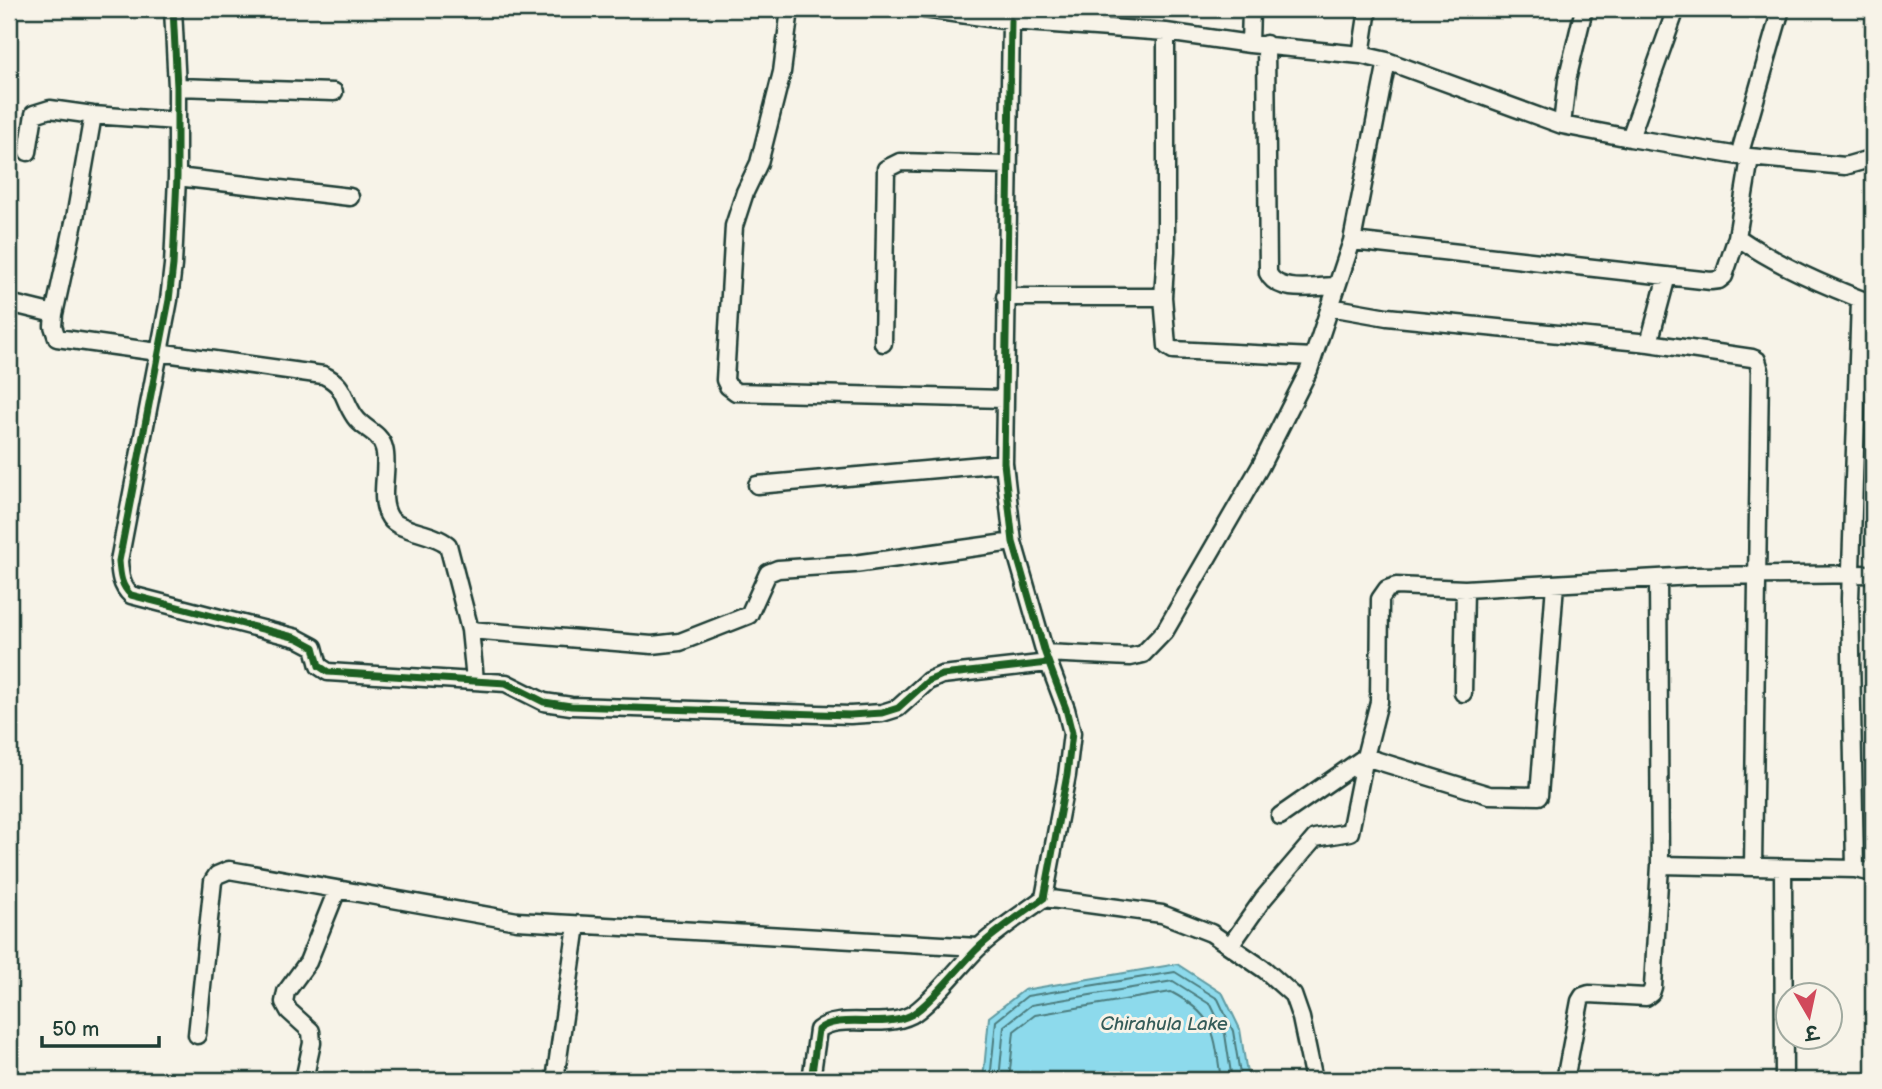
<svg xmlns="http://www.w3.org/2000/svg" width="1882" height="1089" font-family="'Balsamiq Sans','Playpen Sans Deva',sans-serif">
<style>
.water{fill:#8ddaec;stroke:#619ba2;stroke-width:2}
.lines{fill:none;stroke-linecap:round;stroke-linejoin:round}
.shore{stroke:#4b7c7e;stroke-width:2}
.street-casing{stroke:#1f3d34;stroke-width:21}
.street{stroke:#f7f3e8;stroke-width:16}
.cycleway-casing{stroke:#f7f3e8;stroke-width:11}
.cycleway{stroke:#1b5e20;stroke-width:7}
.labels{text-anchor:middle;stroke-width:6;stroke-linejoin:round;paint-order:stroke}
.water-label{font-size:19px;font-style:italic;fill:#355c59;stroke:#f7f3e8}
</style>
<rect width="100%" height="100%" fill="#f7f3e8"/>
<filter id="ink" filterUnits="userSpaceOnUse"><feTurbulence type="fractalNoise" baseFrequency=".0143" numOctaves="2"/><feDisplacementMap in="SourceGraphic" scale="14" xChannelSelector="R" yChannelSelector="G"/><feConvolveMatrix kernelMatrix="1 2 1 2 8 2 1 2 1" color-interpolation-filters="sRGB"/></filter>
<g filter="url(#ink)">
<path class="water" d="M1177 964 1223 994 1240 1029 1248 1080H983L989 1017 1024 990Z"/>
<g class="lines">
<path class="shore" d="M990 1080 996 1021 1027 996 1175 972 1218 999 1233 1031 1241 1080
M999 1080 1004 1026 1031 1005 1173 981 1211 1005 1225 1034 1232 1080
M1009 1080 1014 1031 1035 1015 1171 992C1216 1016 1214 1033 1221 1080"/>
<g class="street-casing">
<path id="street" d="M173 9 177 87V177L173 265 169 300 119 561C120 575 121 586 131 595L297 638 314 647 319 666 328 672 506 683 544 702 571 706 850 715 882 713 898 708 928 681 942 675 1048 663
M790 9 782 72 759 163 745 192 734 226 725 380 728 386 736 392 1004 399
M924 9 1011 21 1166 32 1250 44 1361 55 1387 61 1562 125 1630 138 1739 156 1845 166 1873 158
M1250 44 1251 9
M1266 44 1268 273C1278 295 1317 286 1337 286
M1361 55 1368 9
M177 87 334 92
M93 115 75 218 54 314 53 326 57 338 323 375C346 385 342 399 355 417 364 430 380 432 384 448 390 468 377 499 390 518 400 532 433 532 448 545L470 630 475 680
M1562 125 1567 80 1584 9
M1630 138 1676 9
M28 152 34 114 50 109 93 115 177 121
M1739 156 1781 9
M1750 158 1737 237C1779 266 1826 286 1873 304
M177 177 350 197
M1352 241 1711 281 1719 280 1724 276 1737 237
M1005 297H1163L1166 251V32
M1163 297 1167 346 1173 350 1313 357
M9 303 54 314
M1330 307 1387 317 1649 343 1667 276
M883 343 886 169 900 162 1008 165
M1649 343 1752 358 1757 360 1760 370 1753 867
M757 485 1004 463
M1658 579 1660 865
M1465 589 1396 586 1387 589 1380 599 1379 702 1365 757 1489 795 1539 796 1555 584
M470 630 652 645 680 642 749 615 768 573 778 569 854 564 1013 542
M1045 653 1130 657 1143 654 1165 631 1260 467 1309 370 1352 241 1387 61
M1463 693 1465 589 1693 576 1873 574
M1280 816 1365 757
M1783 868 1784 1080
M1855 869 1850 599 1860 300
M1044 898 1162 914 1211 933 1265 970 1293 995 1301 1018 1314 1080
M1230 946 1263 899 1315 838 1350 832 1365 757
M197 1035 213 881 217 875 229 870 517 921 978 947
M304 1080 312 1043 311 1031 289 1011 284 1002 286 992 308 962 337 890
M555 1080 577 925
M811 1080 818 1030C839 1012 882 1030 911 1015 929 1005 959 967 976 950 995 931 1021 915 1044 898L1067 775 1072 733 1066 709 1045 653 1013 542 1004 463 1011 21
M1565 1080 1580 1001 1583 996 1589 994 1646 997 1651 993 1653 987 1660 865 1855 869 1873 873"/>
</g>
<use href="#street" class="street"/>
<g class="cycleway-casing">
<path id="cycleway" d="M173 9 177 87V177L173 265 169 300 119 561C120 575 121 586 131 595L297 638 314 647 319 666 328 672 506 683 544 702 571 706 850 715 882 713 898 708 928 681 942 675 1048 663
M811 1080 818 1030C839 1012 882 1030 911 1015 929 1005 959 967 976 950 995 931 1021 915 1044 898L1067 775 1072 733 1066 709 1045 653 1013 542 1004 463 1011 21"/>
</g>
<use href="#cycleway" class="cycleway"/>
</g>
</g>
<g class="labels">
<g class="water-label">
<text x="1164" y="1030">Chirahula Lake</text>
</g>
</g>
<rect width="1882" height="1089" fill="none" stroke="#f7f3e8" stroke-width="35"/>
<rect x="18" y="18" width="1847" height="1054" fill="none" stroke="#1f3d34" stroke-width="2.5" filter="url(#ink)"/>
<g transform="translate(1809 1016) rotate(171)"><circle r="33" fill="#f7f3e8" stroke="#a1aaa0" stroke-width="2"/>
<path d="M0-5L12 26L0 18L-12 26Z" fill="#d1495b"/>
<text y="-10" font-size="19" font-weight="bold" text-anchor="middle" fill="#1f3d34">उ</text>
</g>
<path d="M42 1036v10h117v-10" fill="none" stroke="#1f3d34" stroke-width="3.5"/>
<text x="52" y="1036" font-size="21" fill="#1f3d34" stroke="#f7f3e8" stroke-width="5" paint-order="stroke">50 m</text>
</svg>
